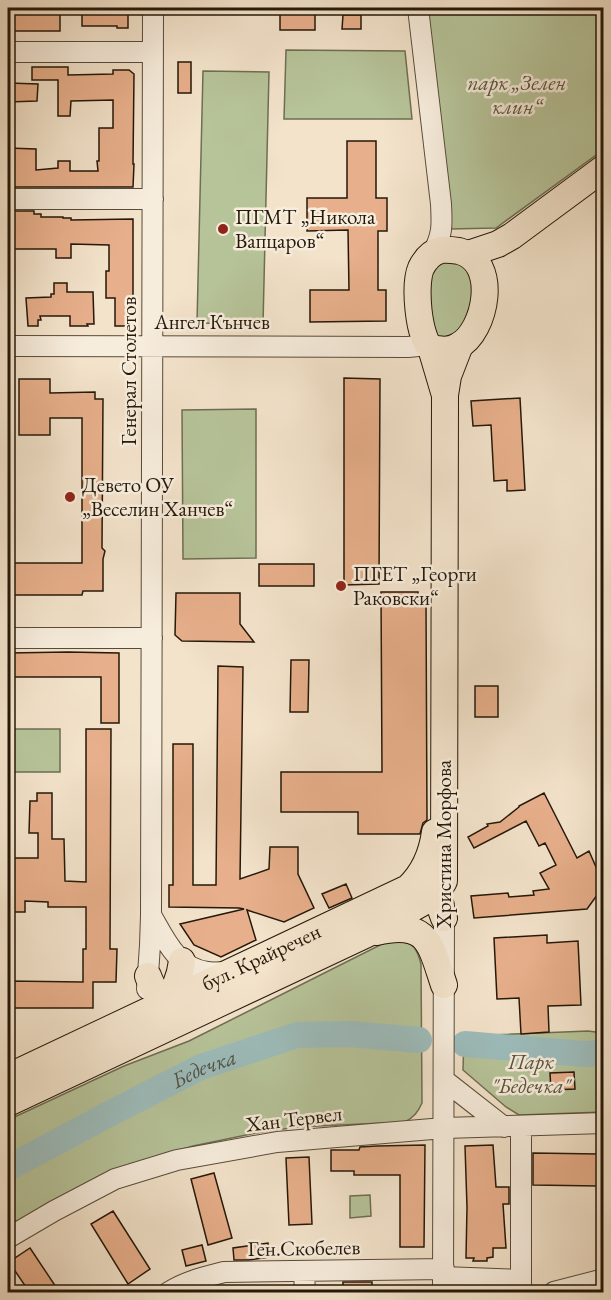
<svg xmlns="http://www.w3.org/2000/svg" width="611" height="1300" font-family="'EB Garamond',serif">
<style>
.green{fill:#b7c49a;stroke:#6e6e52;stroke-width:1.5}
.lines{fill:none;stroke-linecap:round;stroke-linejoin:round}
.river{stroke:#9dbdbc;stroke-width:26}
.building{fill:#e7af8b;stroke:#251809;stroke-width:1.5}
.minor-casing{stroke:#584b3a;stroke-width:22}
.major-casing{stroke:#251809;stroke-width:28}
.minor{stroke:#f7eddd;stroke-width:20}
.major{stroke:#f3e3cb;stroke-width:26}
.poi-dot{fill:#8f2418;stroke:#f7eddd;stroke-width:2}
.labels{text-anchor:middle;stroke-width:5;stroke-linejoin:round;paint-order:stroke}
.park-label{font-size:21px;font-style:italic;fill:#58543c;stroke:#f7eddd}
.poi-label{font-size:21px;fill:#251809;stroke:#f7eddd;text-anchor:start}
.street-label{font-size:21px;fill:#251809;stroke:#f7eddd}
.water-label{font-size:22px;font-style:italic;fill:#4f5248;stroke:#f7eddd}
</style>
<rect width="100%" height="100%" fill="#f3e3cb"/>
<filter id="stains"><feTurbulence type="fractalNoise" baseFrequency=".00333" numOctaves="4"/><feColorMatrix values="0 0 0 0 .2 0 0 0 0 .09 0 0 0 0 .02 0 0 0 .5 -.17"/></filter>
<radialGradient id="worn" r=".72"><stop offset=".6" stop-color="#630" stop-opacity="0"/><stop offset="1" stop-color="#630" stop-opacity=".3"/></radialGradient>
<path class="green" d="M418 8H603V150L496 228 450 229Z
M286 50 405 51 412 119H284Z
M203 71 269 72 263 324 197 323Z
M458 258 477 285 466 327 453 339 436 336 431 326 428 274 438 262Z
M256 409V558L183 559 182 410Z
M8 729H60V772H8Z
M397 940C414 943 417 948 421 964L422 1103C418 1112 414 1117 405 1122L297 1127 256 1133 193 1146 150 1159 8 1229V1120L124 1066 189 1041 382 944Z
M588 1031 603 1033V1112L519 1115 506 1107 463 1070 464 1036Z
M370 1195 371 1216 350 1218V1196Z"/>
<g class="lines">
<g class="river">
<path d="M465 1044 585 1054 604 1053"/>
<path id="s1" d="M8 1168 111 1113 201 1067 297 1035 349 1034 419 1040"/>
</g>
</g>
<path class="building" d="M43 8H60V31H8V9H44Z
M82 8H128V28H117V26H82Z
M280 8H315V30H280Z
M343 15H361V29H342Z
M178 62H191V93H178Z
M32 67H68V75L113 74V70H129L134 74 133 164H134L133 187H8V148L36 149V170L58 168V161H70V171H98L97 161H99V128H113V100L71 101 70 116H58V80H32Z
M8 83 38 84 37 101 8 102Z
M347 141H376V198H387V231H378V290H386V321L310 322V290H349L348 230 307 231V198H347Z
M8 211H34V214H41V217H63V218H71V220L133 219V326H115V298H106V271H109V245L71 244V258H56V249H8Z
M54 283H67V292H93L94 324H87L88 326H70V316H40L41 320H38V326H28L26 298 51 297V294H54Z
M344 378 380 379 379 584 344 585Z
M19 379H50V393L95 392V399H103L102 548 105 551 103 559V591H83L82 595H8V563H82V418H50V435H19Z
M520 398 525 490 507 491V480L494 481 491 425 473 426 471 401Z
M259 564H314V586H259Z
M381 592H418V600H426L427 820 423 823 420 834H358V812H281V772H382Z
M176 593H240V624L254 642 182 641 175 635Z
M68 652 119 653V723H101V677H8V653Z
M291 660H309L308 712H290Z
M218 666 243 667 240 879 269 869 270 847H298V874L314 908 284 922 247 910 256 940 221 957 194 945 180 924 244 909 239 908 169 907V885H173V744H193V885H216Z
M475 686H498V717H475Z
M86 729H111L110 949H117L116 982H93V1008H8V981L83 982V949H86V907H48V902L25 901V912H8L9 858H38V833H29L30 801H37V793H52V839H64L65 881 86 882Z
M544 793 577 858 589 851 603 883V887L587 909 474 918 471 896 508 893 509 897 534 895 533 891 549 889 540 873 556 865 545 843 539 846 526 821 474 848 468 837 488 826 487 824 500 822 519 807V806Z
M346 884 352 898 329 908 322 894Z
M547 935V943L578 941 581 1005 548 1006 549 1032 521 1034 519 998 497 999 494 938Z
M574 1072 575 1089 551 1090 550 1073Z
M425 1145 424 1247H400V1175H354V1171H331V1150H359L360 1147 377 1146Z
M493 1145 496 1187H509V1204H503L506 1248H493V1257L487 1258V1261H473L474 1258H466L467 1207 465 1146Z
M533 1153 598 1154V1186L533 1185Z
M309 1157 312 1224 289 1225 286 1158Z
M214 1173 232 1238 208 1245 191 1179Z
M113 1211 150 1269 128 1284 91 1224Z
M268 1243 269 1257 249 1260H234L233 1248Z
M202 1245 206 1261 186 1266 182 1250Z
M30 1248 60 1293H30L9 1262Z
M343 1282H372V1293H343Z"/>
<g class="lines">
<g class="minor-casing">
<path id="minor" d="M418 8 441 204C442 225 443 233 433 253
M8 52H153
M8 199H153
M8 346 408 347 428 345
M8 638H152
M151 915C165 939 177 968 207 972 214 973 220 972 227 972
M147 989 150 945 151 915 153 8
M444 1080 504 1127
M8 1238 54 1211 115 1179 177 1160 277 1142 444 1128 604 1123
M304 1272 305 1292
M443 1277 521 1280
M169 1292C186 1281 205 1277 224 1272L444 1269
M443 1292 444 905
M521 1292V1127
M554 1292 604 1279"/>
</g>
<g class="major-casing">
<g id="major">
<path d="M468 254 498 244 512 236 604 168"/>
<path d="M431 348C441 350 449 351 458 346 486 332 500 261 459 251 453 250 447 249 441 250 432 252 425 260 421 268 414 284 418 337 431 348L444 392"/>
<path d="M416 894 429 899 439 904 444 918"/>
<path d="M376 932C428 920 430 943 444 985"/>
<path d="M148 976C156 997 161 999 184 997"/>
<path d="M164 1006C174 992 180 978 182 961"/>
<path id="s2" d="M8 1077 408 888C424 873 432 854 435 832"/>
<path d="M8 1103 367 934 429 899 438 891 444 881 445 395 448 376 460 345"/>
</g>
</g>
<use href="#minor" class="minor"/>
<use href="#major" class="major"/>
</g>
<g class="poi-dot">
<circle cx="223" cy="229" r="6"/>
<circle cx="70" cy="497" r="6"/>
<circle cx="341" cy="586" r="6"/>
</g>
<g class="labels">
<g class="park-label">
<text x="517" y="90">парк „Зелен<tspan x="517" dy="24">клин“</tspan></text>
<text x="531" y="1069">Парк<tspan x="531" dy="24">"Бедечка"</tspan></text>
</g>
<g class="poi-label">
<text x="235" y="224">ПГМТ „Никола<tspan x="235" dy="24">Вапцаров“</tspan></text>
<text x="82" y="492">Девето ОУ<tspan x="82" dy="24">„Веселин Ханчев“</tspan></text>
<text x="353" y="581">ПГЕТ „Георги<tspan x="353" dy="24">Раковски“</tspan></text>
</g>
<g class="street-label">
<text x="212" y="329">Ангел Кънчев</text>
<text transform="translate(129 371) rotate(-90)" y="7">Генерал Столетов</text>
<text transform="translate(444 844) rotate(-90)" y="7">Христина Морфова</text>
<text dy="7" stroke="none"><textPath href="#s2" startOffset="280">бул. Крайречен</textPath></text>
<text transform="translate(294 1119) rotate(-7)" y="7">Хан Тервел</text>
<text transform="translate(304 1248) rotate(-1)" y="7">Ген.Скобелев</text>
</g>
<g class="water-label">
<text dy="8" stroke="none"><textPath href="#s1" startOffset="220">Бедечка</textPath></text>
</g>
</g>
<rect width="611" height="1300" fill="none" stroke="#f3e3cb" stroke-width="30"/>
<rect x="9" y="9" width="593" height="1282" fill="none" stroke="#251809" stroke-width="3"/>
<rect x="15" y="15" width="581" height="1270" fill="none" stroke="#251809" stroke-width="1.5"/>
<rect width="100%" height="100%" filter="url(#stains)"/>
<rect width="100%" height="100%" fill="url(#worn)"/>
</svg>
